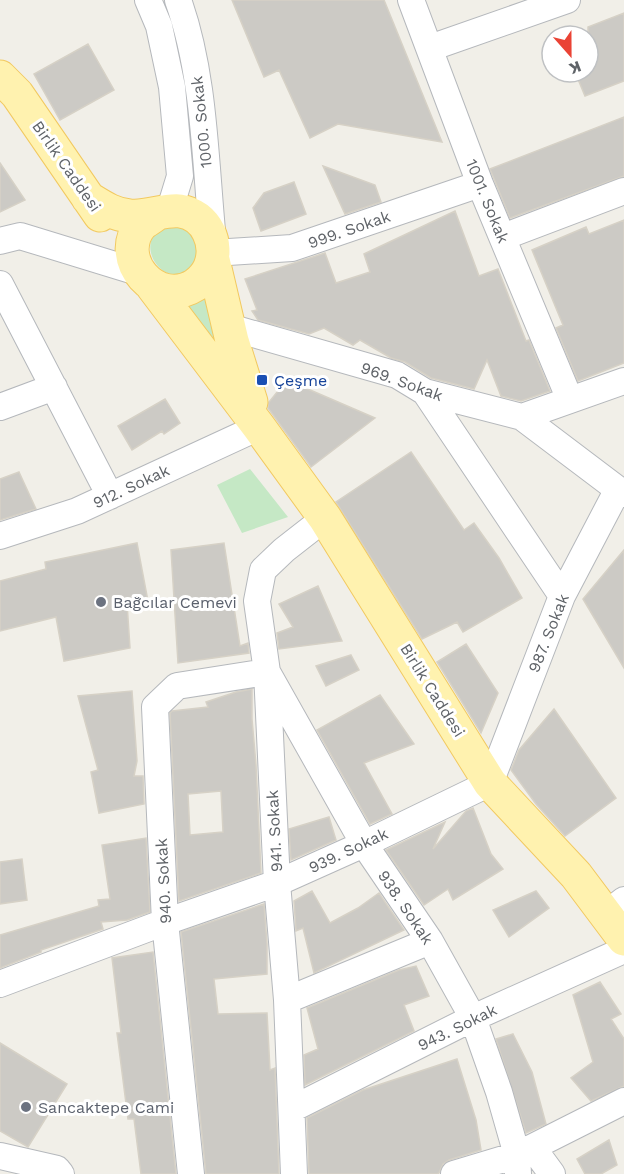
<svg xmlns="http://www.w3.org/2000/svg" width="624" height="1174" font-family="'Work Sans',sans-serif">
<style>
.green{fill:#c5e8c5}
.building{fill:#cccac5;stroke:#d6d1c6;stroke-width:1.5;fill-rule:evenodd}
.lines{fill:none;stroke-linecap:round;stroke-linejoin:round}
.minor-casing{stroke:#b5b8bc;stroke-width:28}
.major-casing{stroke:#f2c960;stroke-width:35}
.minor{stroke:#fff;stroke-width:26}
.major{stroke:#fff2af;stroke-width:33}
.transit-dot{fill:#1a4fb4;stroke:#fff;stroke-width:2}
.worship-dot{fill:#6b7280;stroke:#fff;stroke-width:2}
.labels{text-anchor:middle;stroke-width:6;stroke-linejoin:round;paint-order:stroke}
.street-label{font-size:16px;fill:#5f6368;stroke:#fff}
.transit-label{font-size:16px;fill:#164399;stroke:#fff;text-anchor:start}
.worship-label{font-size:16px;fill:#5b616d;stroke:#fff;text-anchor:start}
</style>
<rect width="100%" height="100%" fill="#f1efe8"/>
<path class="green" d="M178 225 193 233 199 256C195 261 192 268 187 271 160 288 134 240 163 229 168 227 173 226 178 225Z
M211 292 225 358 183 304Z
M250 469 288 517 242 533 217 485Z"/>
<path class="building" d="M232 0H384L442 142 338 124 310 138 279 70 264 77Z
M624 13V81L585 96 575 72H588V27Z
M88 44 114 90 60 120 34 74Z
M624 117V176L510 218 490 169Z
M0 163 25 200 0 212Z
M323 166 375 185 381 202 345 214Z
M294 182 306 214 261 231 253 208 264 193Z
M455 211 479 276 498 269 526 341 529 340 550 391 521 401 501 396 487 360 474 389 431 378 405 362 391 358 360 340 353 345 324 328 309 334 258 320 252 311 257 310 245 279 325 253 336 283 370 272 364 254Z
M624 220V363L578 381 556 328 563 325 532 250 586 227 589 234Z
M287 380 375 418 311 467 268 408 269 402Z
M165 399 180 423 164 434 162 431 132 450 118 426Z
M411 452 464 530 474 523 499 558 522 598 463 632 457 622 422 639 336 502Z
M19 472 36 509 0 520V479Z
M137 543 148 601 127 603 130 648 64 661 56 617 0 631V581L46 569 45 562Z
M224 543 240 646 248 643 249 653 178 663 171 550Z
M624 550V668L583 599Z
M318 586 342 641 279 649 277 633 293 627 279 604Z
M466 644 498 693 481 733 437 662Z
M351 655 359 670 326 686 316 666Z
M252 689V719L256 765 261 873 179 901 170 713 172 711 208 707 206 702 236 692ZM221 791 223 832 190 835 188 794Z
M132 691 137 761 134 776H143L144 804 99 813 91 772 98 770 78 696Z
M380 695 414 744 364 763 392 814 370 824 317 730Z
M554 709 616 798 565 836 536 804 511 770 519 750Z
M473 808 491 854 503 869 453 900 448 889 424 905 386 850 445 822 433 849 466 811Z
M329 817 336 840 291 860 289 829Z
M146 838 150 912 127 920 101 922 103 929 41 950V952L0 968V935L99 906 98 900 110 899 102 845Z
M22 859 27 900 0 904V862Z
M312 891 330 923 358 908 379 893 404 930 314 973 303 928 296 931 294 901Z
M536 891 549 908 509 937 493 910Z
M264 904 267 944V974L214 979 218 1014 267 1013 270 1070 275 1068 279 1174H206L181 932Z
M153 952 176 1174H141L134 1119H128L117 1033H121L112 958Z
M416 966 429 996 404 1005 414 1031 305 1085 304 1055 318 1049 307 1008 399 970Z
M600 982 621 1014 611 1019 624 1039V1086L591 1101 571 1078 593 1062 573 995Z
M513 1034 532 1072 546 1124 526 1133 496 1039Z
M0 1043 67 1084 28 1147 0 1131Z
M457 1059 476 1120 481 1150 449 1160 443 1164 439 1173 437 1174H309L307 1118 363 1090Z
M609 1140 617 1165 601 1174H585L577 1159Z"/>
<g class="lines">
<g class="minor-casing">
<path id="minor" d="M148 0 159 26 172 87 180 176 169 212
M178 0C205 75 205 162 213 241
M411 0 480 184 570 400
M430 48 567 0
M503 237 624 191
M0 241 20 236 141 273
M213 253 292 248 480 184
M0 284 110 496
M229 327 397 375 425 392 522 417 624 494
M425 392 562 596
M0 407 54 387
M522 417 624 381
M0 536 77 511 259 427
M606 914 624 900
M0 984 165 922 277 883 364 844 490 783 562 596 618 489
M287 1000 430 941
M292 1109 473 1018 624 950
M533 1148 552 1174
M0 1156 57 1169 61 1174
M191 1174 165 922 155 707 177 686 267 672 364 844 430 941 473 1018 499 1092 517 1155 518 1174
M294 1174 287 1000 277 883 267 672 257 601 263 570 284 550 325 518
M454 1174 517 1155 624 1101"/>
</g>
<g class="major-casing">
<path id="major" d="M0 77 17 94 100 215
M88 198C101 206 114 215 130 216 146 218 165 209 180 211 207 215 219 244 210 267 207 274 202 280 195 285 157 309 113 259 141 225 145 221 152 218 156 214
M213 260 232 341 251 402
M153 287 259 427 325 518 490 783 576 875 624 939"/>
</g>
<use href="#minor" class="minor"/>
<use href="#major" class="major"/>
</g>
<rect class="transit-dot" x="256" y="374" width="12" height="12" rx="3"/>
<g class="worship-dot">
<circle cx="101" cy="602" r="6"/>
<circle cx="26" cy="1107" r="6"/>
</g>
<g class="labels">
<g class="street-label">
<text transform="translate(201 122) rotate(-96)" y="6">1000. Sokak</text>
<text transform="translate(67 166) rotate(55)" y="6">Birlik Caddesi</text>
<text transform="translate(488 201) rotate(68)" y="6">1001. Sokak</text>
<text transform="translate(349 229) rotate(-19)" y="6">999. Sokak</text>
<text transform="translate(402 381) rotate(20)" y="6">969. Sokak</text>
<text transform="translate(131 486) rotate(-25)" y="6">912. Sokak</text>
<text transform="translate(548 633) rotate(-68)" y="6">987. Sokak</text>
<text transform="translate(433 690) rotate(58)" y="6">Birlik Caddesi</text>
<text transform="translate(274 831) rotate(-93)" y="6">941. Sokak</text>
<text transform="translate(348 850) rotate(-25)" y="6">939. Sokak</text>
<text transform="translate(163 881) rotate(-93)" y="6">940. Sokak</text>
<text transform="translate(406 907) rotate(56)" y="6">938. Sokak</text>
<text transform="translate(457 1027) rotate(-26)" y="6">943. Sokak</text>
</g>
<g class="transit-label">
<text x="274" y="386">Çeşme</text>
</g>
<g class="worship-label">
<text x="113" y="608">Bağcılar Cemevi</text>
<text x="38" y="1113">Sancaktepe Cami</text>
</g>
</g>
<g transform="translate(570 54) rotate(159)"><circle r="28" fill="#ffffff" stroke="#bfc1c3" stroke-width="1.5"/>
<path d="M0-4.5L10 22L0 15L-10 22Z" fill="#ea4335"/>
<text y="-9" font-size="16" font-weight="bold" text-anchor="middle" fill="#5f6368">K</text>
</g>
</svg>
